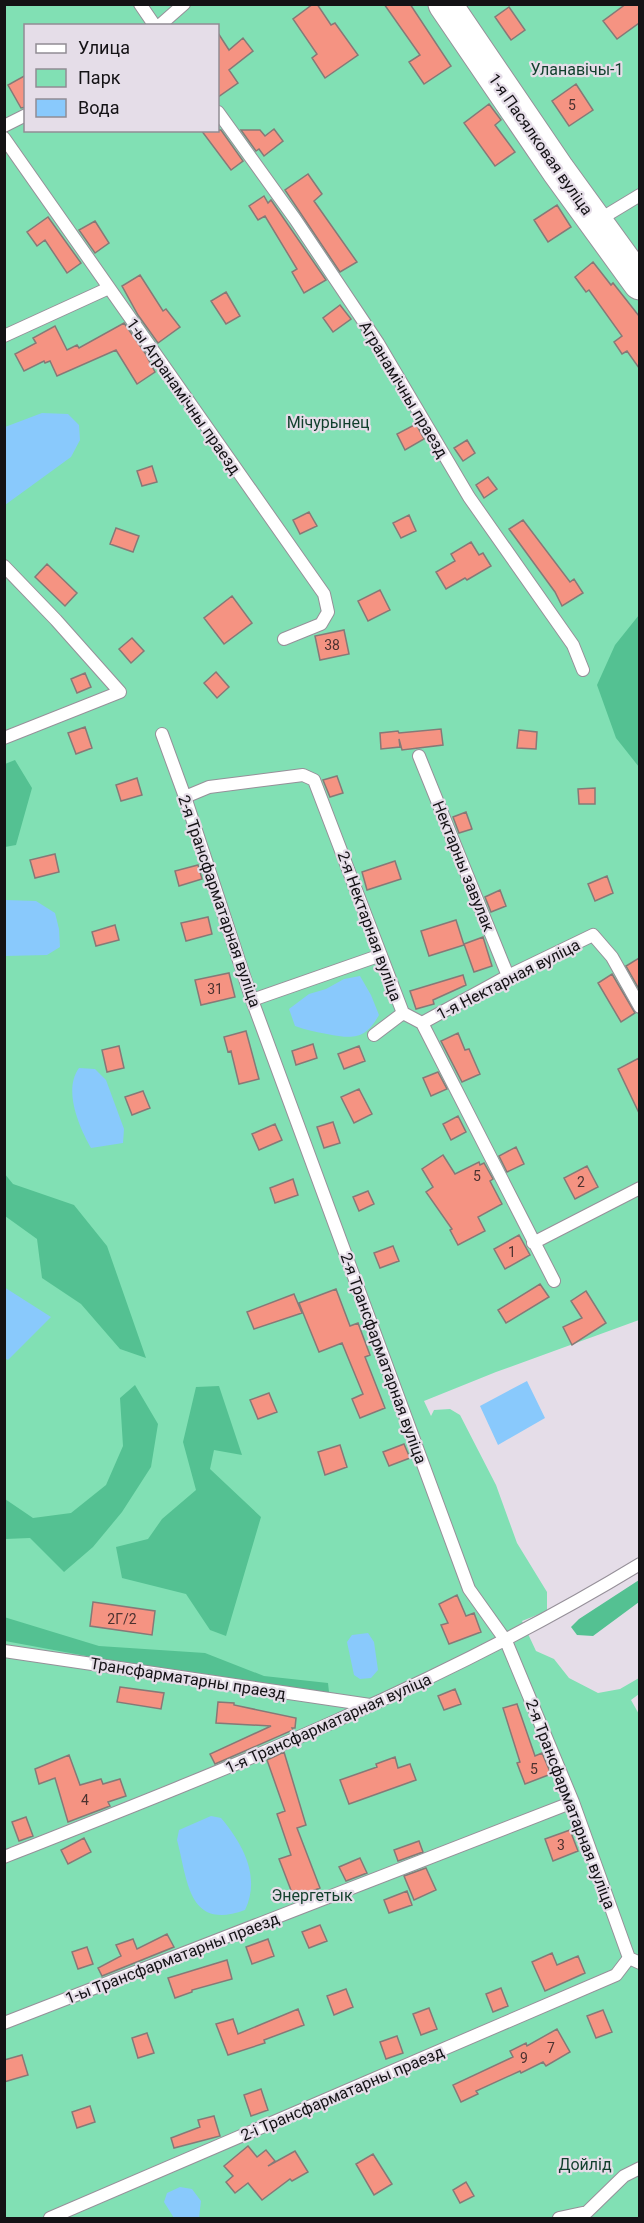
<svg xmlns="http://www.w3.org/2000/svg" width="644" height="2223" font-family="Roboto,sans-serif">
<style>
.green{fill:#81e0b4;fill-rule:evenodd}
.forest{fill:#54c192}
.water{fill:#89c9fc}
.building{fill:#f59382;stroke:#867977;stroke-width:1.5}
.lines{fill:none;stroke-linecap:round;stroke-linejoin:round}
.lane-casing{stroke:#969099;stroke-width:14}
.secondary-casing{stroke:#969099;stroke-width:35}
.lane{stroke:#fff;stroke-width:12}
.secondary{stroke:#fff;stroke-width:33}
.labels{text-anchor:middle;stroke-width:4.5;stroke-linejoin:round;paint-order:stroke}
.number-label{font-size:14px;fill:#4c3230}
.park-label{font-size:16px;fill:#113f2c;stroke:#e5dde8}
.street-label{font-size:16px;fill:#141215;stroke:#e5dde8}
</style>
<rect width="100%" height="100%" fill="#e5dde8"/>
<path class="green" d="M4 5H441L639 283V1320L496 1372 424 1401 431 1416 434 1410 450 1409 460 1415 496 1485 517 1543 547 1592V1611L522 1621 536 1651 554 1659 569 1678 598 1693 620 1689 639 1678V1694L631 1700 640 1716 639 2218H5ZM26 26H218V130H26Z
M456 5H639V265Z"/>
<path class="forest" d="M639 615V767L616 738 597 685 615 645Z
M15 760 32 788 16 845 5 847V764Z
M4 1173 13 1184 74 1205 107 1246 146 1358 120 1349 81 1304 42 1278 37 1239 5 1216Z
M135 1385 158 1424 151 1467 122 1512 93 1547 64 1572 30 1538 5 1539V1499L33 1518 71 1513 106 1485 123 1446 120 1398Z
M219 1386 242 1455 214 1450 210 1469 261 1517 226 1636 210 1630 186 1594 122 1578 116 1547 148 1539 162 1519 196 1490 183 1442 196 1387Z
M639 1580V1602L593 1636 577 1635 571 1627 579 1619Z
M4 1617 99 1646 205 1653 264 1676 328 1683 330 1701 5 1641Z"/>
<path class="water" d="M42 413 68 414 79 425 80 440 71 457 5 505V427Z
M5 900 36 901 55 913 59 929 60 947 47 955 5 956Z
M360 976 371 995 379 1015C365 1040 353 1039 327 1034 316 1032 306 1030 295 1026L289 1009 309 994 326 989 344 979Z
M79 1068 95 1069 106 1080 124 1129 123 1143 91 1148C79 1127 63 1090 79 1068Z
M4 1287 51 1317 8 1360 4 1358Z
M527 1381 545 1418 498 1445 480 1406Z
M368 1633 374 1642 378 1670 371 1678 360 1679 354 1675 347 1642 352 1635Z
M211 1816 221 1818C243 1844 261 1877 245 1910 188 1931 188 1881 177 1840L179 1830Z
M180 2187 192 2189 201 2201 199 2218H174L164 2202 167 2193Z"/>
<path class="building" d="M313 4H317L331 25 335 23 358 55 325 78 312 58 317 54 293 19Z
M384 4H410L451 66 424 84 409 62 420 55Z
M626 4H639V23L617 39 603 21Z
M509 7 525 30 511 40 495 17Z
M218 33 229 50 243 38 253 51 229 70 238 83 218 97Z
M26 75V107L21 108 8 85Z
M576 84 593 110 569 126 552 101Z
M489 104 501 120 495 125 515 152 495 166 464 123Z
M274 129 283 141 264 156 259 149 256 151 241 130H260L265 136Z
M201 130H221L243 161 231 170Z
M308 174 322 194 314 201 357 262 340 272 285 190Z
M264 196 268 203 271 200 326 280 304 293 292 272 297 269 265 216 258 220 249 206Z
M557 205 571 227 548 242 534 220Z
M48 217 81 263 67 273 45 240 37 246 27 232Z
M95 221 109 243 95 253 79 230Z
M593 262 611 285 613 283 639 316V368L627 351 622 354 614 342 622 336 589 290 586 292 575 277Z
M140 275 163 311 166 309 180 327 158 343 138 315 122 286Z
M226 292 240 316 226 324 211 301Z
M340 305 351 319 333 332 323 318Z
M124 323 145 353 155 372 137 384 116 350 57 376 50 361 45 363 44 361 24 371 15 354 36 343 33 338 55 326 67 350 77 345 79 348Z
M416 424 424 439 405 450 397 434Z
M467 440 475 453 463 461 454 448Z
M152 466 157 482 142 486 137 471Z
M488 477 497 489 484 498 476 485Z
M309 512 317 526 300 534 293 520Z
M409 515 416 531 401 538 393 523Z
M523 520 570 582 574 579 583 593 562 606 555 592 509 529Z
M116 528 139 536 133 552 110 544Z
M471 542 479 555 483 553 491 566 467 580 465 578 446 589 436 572 455 561 451 554Z
M47 564 77 593 65 606 35 577Z
M380 590 390 610 368 621 358 601Z
M232 596 252 623 224 644 204 618Z
M344 630 349 654 320 660 315 636Z
M132 638 144 651 131 663 119 649Z
M216 672 229 687 217 698 204 683Z
M85 673 91 687 77 693 71 679Z
M85 727 92 748 76 754 68 733Z
M441 729 443 745 402 750 399 739 400 747 381 749 380 733 398 731 399 733Z
M519 730 537 732 536 749 517 748Z
M337 776 343 793 330 797 323 780Z
M137 778 142 795 121 801 116 785Z
M595 788V804H579L578 789Z
M466 812 472 829 459 833 453 817Z
M55 854 59 872 35 878 30 860Z
M395 861 401 879 367 890 362 872Z
M198 865 202 879 179 886 175 871Z
M607 876 613 893 595 901 588 884Z
M500 890 506 906 491 912 485 897Z
M208 917 212 934 186 941 181 923Z
M456 920 464 945 429 956 421 931Z
M115 925 119 940 96 946 92 932Z
M483 937 492 966 474 972 464 944Z
M639 958V989L626 966Z
M229 973 235 997 201 1005 195 980Z
M612 974 635 1013 621 1022 598 983Z
M463 975 466 985 433 1000 434 1004 416 1009 410 991Z
M246 1031 259 1079 239 1084 231 1051 228 1052 224 1037Z
M458 1033 465 1050 469 1049 480 1074 462 1082 441 1041Z
M313 1044 317 1058 296 1065 292 1051Z
M119 1046 124 1068 107 1072 102 1050Z
M359 1046 365 1061 344 1069 338 1054Z
M639 1058V1113L618 1069Z
M438 1072 447 1089 431 1096 423 1078Z
M359 1089 372 1114 354 1123 341 1097Z
M143 1091 150 1108 132 1115 125 1097Z
M458 1116 466 1132 451 1140 443 1124Z
M333 1122 340 1143 324 1148 317 1127Z
M275 1124 282 1140 259 1150 252 1134Z
M516 1147 524 1164 507 1172 499 1156Z
M443 1155 455 1174 479 1162 480 1165 484 1163 493 1179 490 1181 502 1204 478 1217 485 1231 458 1245 450 1230 452 1229 426 1192 433 1187 422 1169Z
M587 1166 598 1187 575 1199 564 1178Z
M293 1179 298 1195 275 1203 270 1188Z
M368 1191 374 1204 359 1211 353 1197Z
M519 1235 530 1255 505 1269 494 1249Z
M393 1246 399 1261 380 1268 374 1253Z
M540 1284 549 1297 506 1323 498 1310Z
M336 1289 350 1326 358 1323 370 1355 365 1357 385 1408 360 1418 352 1399 363 1394 342 1343 319 1352 299 1303Z
M586 1291 606 1323 572 1345 563 1327 582 1318 571 1301Z
M294 1294 302 1313 254 1329 247 1312Z
M269 1393 277 1412 258 1419 250 1400Z
M404 1444 410 1458 389 1466 383 1452Z
M340 1445 347 1467 325 1475 318 1452Z
M457 1595 466 1616 474 1613 481 1632 449 1644 441 1625 448 1623 439 1604Z
M93 1602 155 1611 152 1635 90 1626Z
M120 1687 164 1693 161 1709 117 1702Z
M455 1689 461 1704 444 1710 438 1696Z
M218 1702 234 1703V1705L296 1718 295 1728H292L293 1730 215 1764 210 1754 271 1726 216 1723Z
M517 1704 535 1756 542 1753 551 1774 525 1784 517 1763 520 1762 503 1708Z
M284 1752 306 1825 297 1828 320 1888 294 1898 279 1859 291 1855 277 1814 285 1811 267 1760Z
M69 1755 80 1785 101 1779 103 1784 120 1779 126 1796 108 1802 110 1806 68 1822 55 1778 39 1784 35 1769Z
M395 1757 398 1768 410 1764 416 1780 349 1804 340 1780 377 1767 376 1764Z
M26 1817 33 1836 19 1841 12 1822Z
M570 1830 578 1851 553 1861 545 1839Z
M84 1838 91 1852 68 1864 61 1850Z
M419 1841 423 1852 398 1861 394 1850Z
M360 1858 367 1873 346 1881 339 1867Z
M426 1868 436 1890 414 1900 404 1876Z
M407 1891 412 1905 389 1913 384 1900Z
M320 1925 327 1941 309 1948 302 1932Z
M167 1934 174 1947 102 1976 98 1968 121 1956 116 1945 133 1939 137 1949Z
M268 1939 274 1956 252 1964 246 1947Z
M87 1947 93 1964 78 1969 72 1952Z
M552 1953 557 1965 578 1956 585 1973 545 1991 532 1962Z
M227 1960 232 1979 192 1990V1992L175 1998 168 1978Z
M501 1988 508 2006 493 2012 486 1994Z
M346 1989 353 2007 334 2015 327 1996Z
M429 2008 437 2029 421 2035 413 2014Z
M298 2009 304 2025 264 2040 265 2043 228 2055 216 2024 233 2019 238 2034Z
M603 2010 612 2032 596 2038 587 2016Z
M557 2029 570 2052 546 2066 543 2062 521 2073 520 2071 476 2091 478 2094 461 2102 453 2085 513 2057 510 2051 526 2043 527 2046Z
M147 2033 154 2053 138 2058 132 2038Z
M397 2036 403 2053 386 2059 380 2042Z
M22 2055 28 2075 4 2082V2060Z
M261 2089 268 2110 251 2116 244 2095Z
M90 2106 95 2122 77 2128 72 2112Z
M214 2116 220 2136 174 2148 171 2138 200 2127 198 2120Z
M248 2146 257 2157 266 2150 275 2161 268 2166 295 2151 308 2172 292 2181 290 2179 262 2200 248 2183 235 2193 226 2182 233 2176 224 2166Z
M373 2154 392 2184 374 2195 356 2164Z
M466 2182 474 2196 460 2203 453 2190Z"/>
<g class="lines">
<g class="lane-casing">
<path id="lane" d="M140 4 155 26
M159 26 184 4
M218 112 295 219 378 343 469 497 573 645 583 670
M4 126 26 115
M4 138 324 594 328 612 321 624 284 639
M597 221 640 195
M4 336 109 288
M4 566 56 620 120 692 4 738
M162 734 185 797 252 1000 469 1589 506 1641 573 1802 629 1958 640 1963
M419 756 508 976
M185 797 209 787 303 775 314 780 403 1013 422 1023 554 1281
M252 1000 381 955
M422 1023 508 976 593 935 612 957 640 1007
M374 1035 403 1013
M533 1243 640 1188
M4 1651 370 1705
M4 1857C222 1771 440 1686 640 1564
M4 2023 573 1802
M50 2218 616 1975 629 1958
M559 2218 587 2212 624 2176 640 2168"/>
</g>
<g class="secondary-casing">
<path id="secondary" d="M445 4 558 170 640 283"/>
</g>
<use href="#lane" class="lane"/>
<use href="#secondary" class="secondary"/>
</g>
<g class="labels">
<g class="number-label">
<text x="572" y="110">5</text>
<text x="332" y="650">38</text>
<text x="215" y="994">31</text>
<text x="477" y="1181">5</text>
<text x="581" y="1187">2</text>
<text x="512" y="1257">1</text>
<text x="122" y="1624">2Г/2</text>
<text x="534" y="1774">5</text>
<text x="85" y="1805">4</text>
<text x="561" y="1850">3</text>
<text x="551" y="2053">7</text>
<text x="524" y="2063">9</text>
</g>
<g class="park-label">
<text x="577" y="75">Уланавічы-1</text>
<text x="328" y="428">Мічурынец</text>
<text x="312" y="1901">Энергетык</text>
<text x="585" y="2170">Дойлід</text>
</g>
<g class="street-label">
<text transform="translate(541 144) rotate(55)" y="6">1-я Пасялковая вуліца</text>
<text transform="translate(404 389) rotate(59)" y="6">Агранамічны праезд</text>
<text transform="translate(184 396) rotate(55)" y="6">1-ы Агранамічны праезд</text>
<text transform="translate(464 866) rotate(68)" y="6">Нектарны завулак</text>
<text transform="translate(220 901) rotate(71)" y="6">2-я Трансфарматарная вуліца</text>
<text transform="translate(370 926) rotate(70)" y="6">2-я Нектарная вуліца</text>
<text transform="translate(508 979) rotate(-27)" y="6">1-я Нектарная вуліца</text>
<text transform="translate(384 1358) rotate(70)" y="6">2-я Трансфарматарная вуліца</text>
<text transform="translate(188 1678) rotate(9)" y="6">Трансфарматарны праезд</text>
<text transform="translate(328 1723) rotate(-24)" y="6">1-я Трансфарматарная вуліца</text>
<text transform="translate(571 1804) rotate(69)" y="6">2-я Трансфарматарная вуліца</text>
<text transform="translate(172 1958) rotate(-21)" y="6">1-ы Трансфарматарны праезд</text>
<text transform="translate(342 2093) rotate(-23)" y="6">2-і Трансфарматарны праезд</text>
</g>
</g>
<rect width="644" height="2223" fill="none" stroke="#141215" stroke-width="12"/>
<rect x="24" y="24" width="195" height="108" fill="#e5dde8" stroke="#918c94" stroke-width="1.5"/>
<rect x="36" y="44" width="30" height="9" fill="#ffffff" stroke="#918c94" stroke-width="1.5"/>
<text x="78" y="54" font-size="18" fill="#141215">Улица</text>
<rect x="36" y="69" width="30" height="18" fill="#81e0b4" stroke="#918c94" stroke-width="1.5"/>
<text x="78" y="84" font-size="18" fill="#141215">Парк</text>
<rect x="36" y="99" width="30" height="18" fill="#89c9fc" stroke="#918c94" stroke-width="1.5"/>
<text x="78" y="114" font-size="18" fill="#141215">Вода</text>
</svg>
